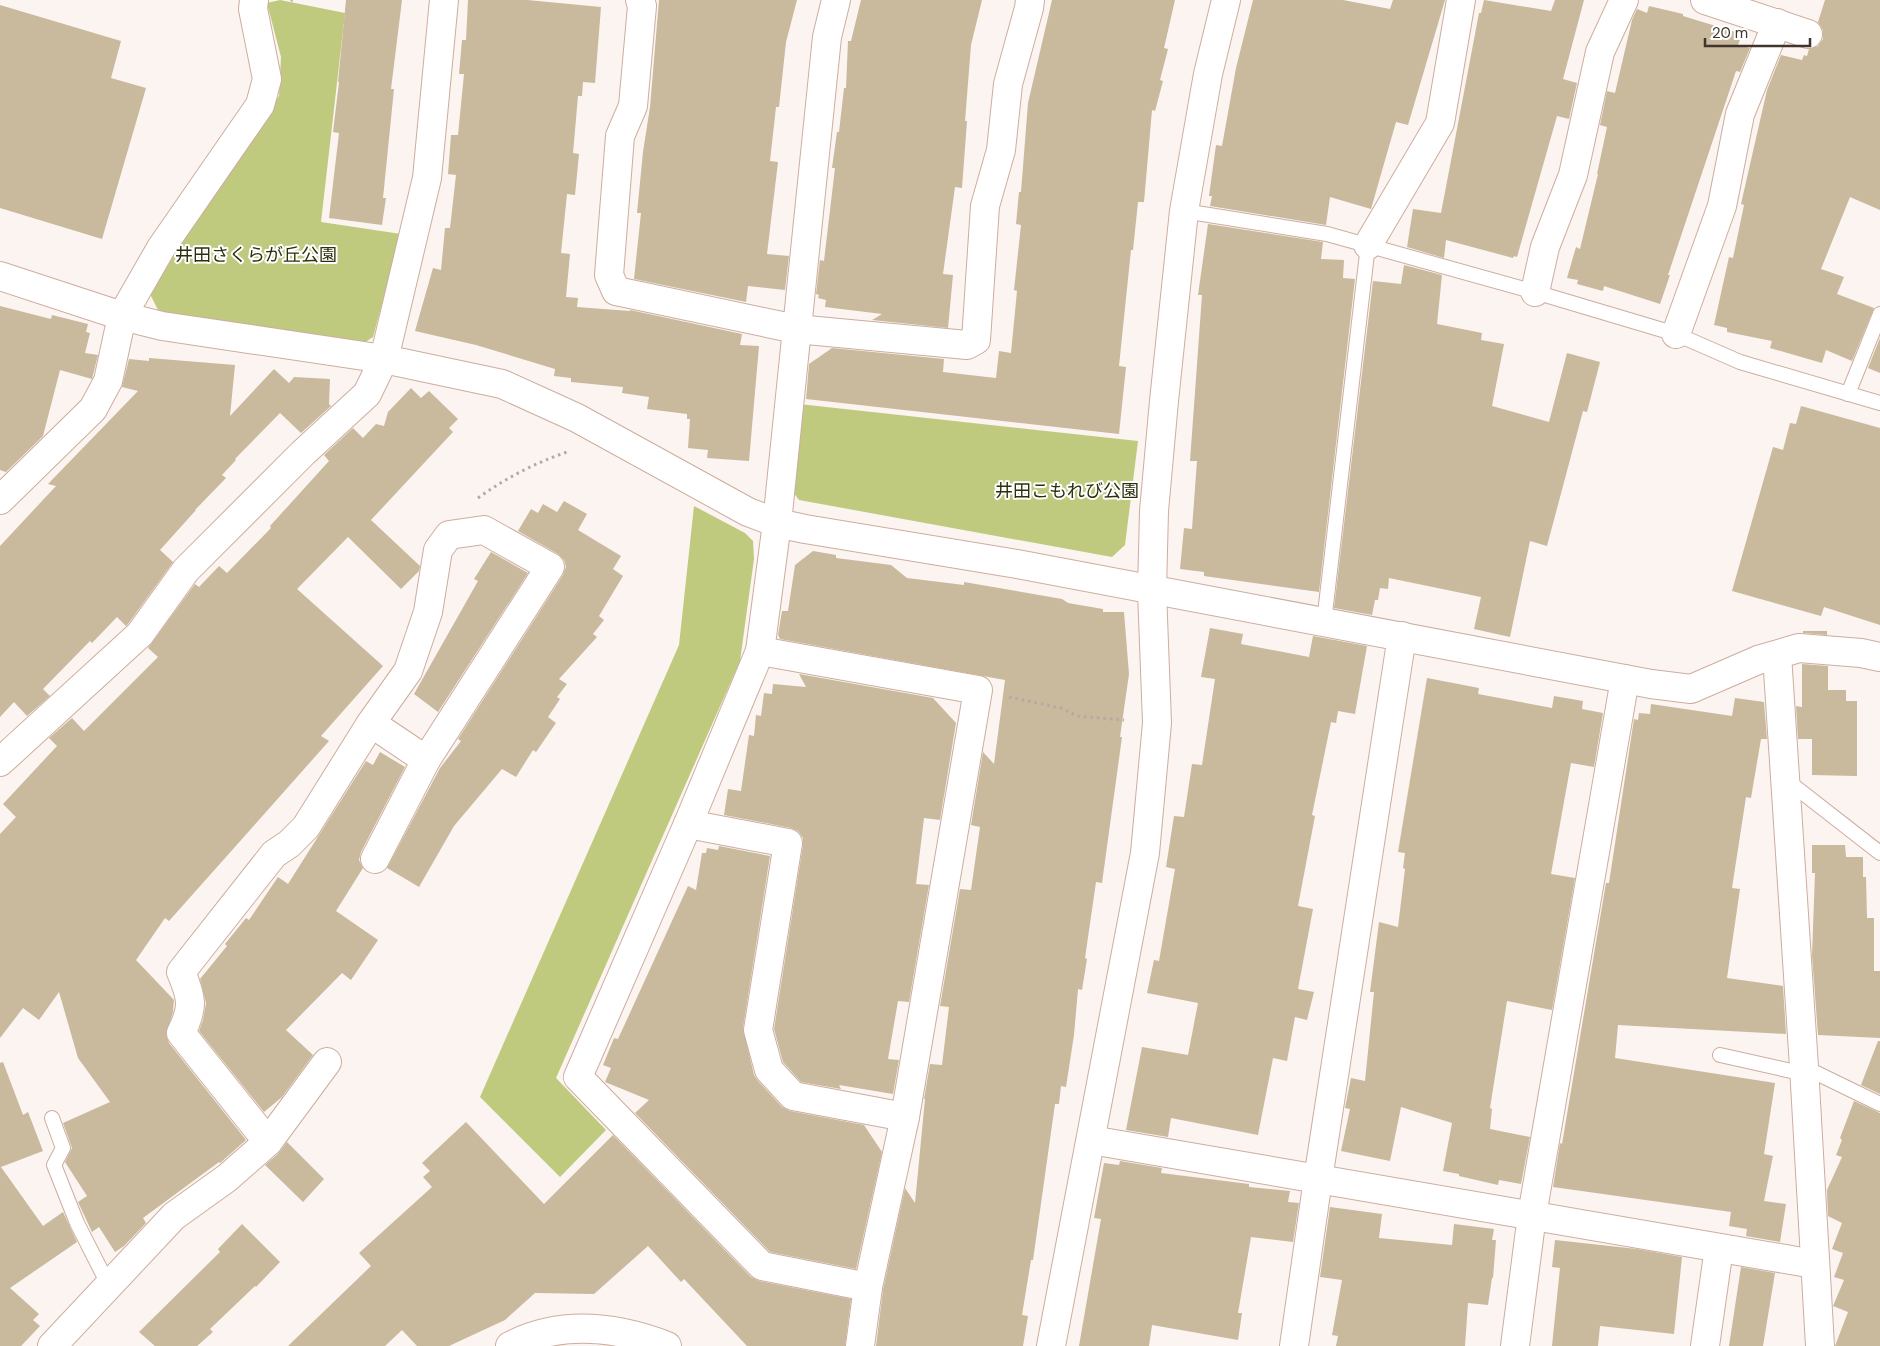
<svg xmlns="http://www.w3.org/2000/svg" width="1880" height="1346" font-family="'DM Sans','Noto Sans JP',sans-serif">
<rect width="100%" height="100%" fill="#fbf4f1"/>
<g fill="#bfca7f">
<path d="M280,0l65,13 -24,209 80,12 -28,103 -15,10 -199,-35 -11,-22 20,-37 111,-157 2,-39 -14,-54z"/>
<path d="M799,404l339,37 -13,104 -13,12 -313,-57 -9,-12z"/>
<path d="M694,506l51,27 8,8 1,18 -14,102 -184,417 50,52 -46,47 -80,-80 199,-452z"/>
</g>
<g fill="#c9b99d">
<path d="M346,0h56l-11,89h3l-11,109h3l-4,27 -53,-7 10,-85 -6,-1 6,-50h-1z"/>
<path d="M468,0h59l74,7 -6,76 -12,-1 -1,14h-4l-5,57 6,1 -4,41 -8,-1 -6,59 9,1 -4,43 12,1 -1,9 53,4v-1l112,24 -2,11 19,1 -10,115 -42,-3 1,-8 -20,-2 2,-29h-3v-5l-40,-5 2,-12 -27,-4 1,-6 -52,-5v-4l-17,-2 1,-7 -79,-24 -61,-14 18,-63 8,2 4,-42h5l6,-53 -8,-1 3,-39h7l6,-61h-5l3,-34h4z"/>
<path d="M659,0h138l-11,42 -7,65h-3l-6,54 8,1 -11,92 22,2 -4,34 -37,-4 -2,16 -112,-23 7,-66h-4l6,-61 7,-45z"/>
<path d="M861,0h121l-11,45 -6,76h2l-5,67 -7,-1 -12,87 10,1 -5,53 -76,-8 10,-6 -57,-7 1,-7 -8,-2 1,-3 -3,-1 4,-34 4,1 11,-93h-3l5,-36h2l5,-44h2l2,-47h3z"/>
<path d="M1052,0h123l-11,48 4,1 -8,31 3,1 -8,30 -3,-1 -8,92h-6l-5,48h-2l-12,116 7,1 -7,67 -313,-35 3,-35 23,-16 112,11 -1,13 53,6 3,-27 12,2 6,-62 -3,-1 7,-65 -5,-1 3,-32h2l7,-89z"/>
<path d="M1253,0h90l47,9 3,-9h52l-37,125 -12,-3 -25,87 -41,-12 -4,28 -116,-19 2,-10h-3l7,-51 6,1 14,-78z"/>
<path d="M1484,0l67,11 4,-11h29l-21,79 14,4 -8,36 -12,-3 -40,141 -3,-1 -1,2 -67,-18 -2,18 -37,-11 6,-38 28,4 38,-200h2z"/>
<path d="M1825,0h55v210l-30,-13 -29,72 23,8 -7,17 37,14 -22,53 -26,-11 -4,13 -52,-15 2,-7 -45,-9v-4l-13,-3 15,-68 4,1 11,-53 -3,-1 26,-114 14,-35 21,5 2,-5 3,1 2,-7 9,-3 5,-7v-9l-5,-8z"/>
<path d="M0,5l121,36 -10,37 35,10 -44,151 -102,-31z"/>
<path d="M1649,6l34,8v2l59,18 -4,11 12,3 -10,24 -4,-1 -68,204h2l-10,29 -56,-18 -1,5 -26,-7 1,-4 -11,-2 9,-31 4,2 18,-75h-1l10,-47 -7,-2 7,-34 8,2 17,-73 5,-11 10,4z"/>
<path d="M1208,224l115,18 -2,17 23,1 -1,18 12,1 -36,313 -115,-16v-4l-24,-3 4,-41 8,1 5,-68h-7l12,-166h-4z"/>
<path d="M1404,265l38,10 -5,49 45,9 -1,7 23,4 -12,62 57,16 18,-69 33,9 -13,50 -4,-1 -36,135 -17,-5 -20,96 -36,-8 7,-32 -92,-19 -1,11 -8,-1 -2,12h-3l-3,15 -38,-7 39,-327 28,3z"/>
<path d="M0,306l51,13 1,-4 36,9 -2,8 4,1 -5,20 13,2 -6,24 -32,-9 -17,66 -37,36 -6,-2z"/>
<path d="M1880,338v35l-12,-5z"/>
<path d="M149,358l86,7 -5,51 44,-47 15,14 5,-6 36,2 -1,25 2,2 -30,27 -21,-20 -45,46 1,1 -14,15 4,3 -31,32h1l-36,40 13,12 -45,62 -2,2 -9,-9 -25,26 -2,-2 -47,48 7,7 -23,20 -13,-14 -14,15v-171l56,-60 -8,-2 90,-93 -16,-4 7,-28 20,2z"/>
<path d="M411,388l10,10 8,-7 29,28 -9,9 4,4 -82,88 49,46 -1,5 -18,18 -53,-52 -51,52 86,77 -62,70 8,5 -160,180 -4,-3 -29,42 38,40 -1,12 -7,22 3,9 77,97 -26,23 -1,-1 -76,56 3,5 -22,23 -9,6 -16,-25 -7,5 -14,-30 9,-6 -22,-34 7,-14 -9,-25 47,-21 -32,-44 -19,-66 -20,28 -16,-12 -23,30v-204l16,-17 -13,-13 54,-58 -8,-8 23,-20 12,13 74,-74 -10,-9 47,-64 4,3 20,-21 8,7 44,-45 -1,-2 59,-65 -5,-6 29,-27 10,10 13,-14 8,2 4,-14z"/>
<path d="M1801,406l79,22v197l-56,-18 -3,9 -89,-25 41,-144 10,3 7,-27 6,1z"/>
<path d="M564,501l23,13 -9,16 43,26 -8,13 10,7 -24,40 5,4 -11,14 4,3 -38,42 8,5 -10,13 3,2 -12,18 8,6 -20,29 -3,-2 -17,27 -14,-8 -48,57 -35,61 -32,-19 53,-100 21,-27 -3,-2 105,-164 3,-8 -2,-7 -6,-6 -40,-23 13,-22 7,4 5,-9 14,8z"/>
<path d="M813,551l23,4v3l55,7 16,13 57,7v-3l98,17 6,4 35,6v3h21l5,62 -9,63h2l-20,146 -6,-1 -11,76 2,1 -5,31 -4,-1 -4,46 -8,52 -5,-1 -2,18h-4l-22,156h-2l-9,55 6,1 -5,30h-147l7,-56 22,-102 10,15 10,-104h-1l6,-35 12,1 7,-58 -9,-1 20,-117 11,1 9,-63 -9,-2 12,-73 11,12 11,-84 -225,-41 -2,-4 4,-24h6l7,-46z"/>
<path d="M491,552l37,21 -90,139 -24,-18 64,-113 -4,-2z"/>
<path d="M1210,628l33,6 -2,10 68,13 4,-21 54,10 -12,68 -17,-3 -2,12 -5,-1 -19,93 3,1 -17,90 15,3 -15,80 16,3 -7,28 -12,-3 -8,44 -14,-3 -15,77 -87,-17 -3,19 -42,-7 16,-83 46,8 10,-52 -51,-10 7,-33 5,1 16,-92 -9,-2 8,-51 10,1 8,-53 10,1 13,-86 -14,-2z"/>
<path d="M1803,631h24v4l-24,-2z"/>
<path d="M1802,664l26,2v24h18v11h11v75l-45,-1v-36h-14l-2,-33 6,1z"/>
<path d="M799,674l134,24 23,25 -16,97 -16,-2 -8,66 13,1 -20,117 -11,-1 -10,58 11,1 -6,34 -54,-9 2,4 -40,-7 -18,-20 -9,-33 29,-184v-7l-5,-7 -7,-3 -67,-13 4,-26 13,2 8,-56 5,1 2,-21 5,1 3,-23 8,1 1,-10 33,3z"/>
<path d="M1427,678l52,10 -1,6 74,14 2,-12 29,5 -1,8 21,4 -9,54 -23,-4 -20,111 24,4 -23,132 -45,-9 -17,107 2,1 -2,20 40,8 -9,47 -22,-4 -1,5 -39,-9v-2l-16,-3 9,-48 -51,-16 -11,54 -49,-10 9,-42 -5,-1 6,-30 14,3 9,-89h-4l9,-70 19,5 7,-58 -2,-1 2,-15 -7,-1z"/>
<path d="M1735,698l29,4 3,37h-6l-10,59 -5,-1 -14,91 8,1 -13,89 56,8 3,48 -168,-9 -3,33 160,25 -11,71 9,2 -9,45 22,3 -6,38 -34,-6 1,-7 -18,-3 2,-14 -178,-25 7,-44 2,1 44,-261h3l25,-164 4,1 1,-7 11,1 1,-10 81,12z"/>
<path d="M380,752l25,15 -44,85 -2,8 4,8 -27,43 42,29 -27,40 -9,-7 -56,57 27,25 -31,42 -18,15 -65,-81 4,-11 3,-17 -6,-24 27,-33 -2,-2 21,-26 3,2 29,-43 10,7 78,-123 7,4z"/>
<path d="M1812,845h33l1,12h17v20h3l1,41h7v53h6v67l-62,-3 -6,-80 3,-82h-3z"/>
<path d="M719,846l51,10 -27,172 11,47 4,6 24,26 8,4 74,14 18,27 -26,117 -86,-17 -135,-139 14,-13 -44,-18 6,-14 -8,-3 11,-27 4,1 70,-153 8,4 6,-37h4l1,-5 11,2z"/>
<path d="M1878,1041h2v53l-19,-9z"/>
<path d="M3,1062l20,53 5,-3 15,39 -42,16 42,59 20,-14 14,30 -67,46 29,26 -6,6 7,6 -19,20h-21v-283z"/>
<path d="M1854,1101l26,12v233h-45l13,-34 -15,-6 11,-26 -10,-3 9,-24 -11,-4 10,-26 -14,-7 -1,-26 15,-33 -6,-2 6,-15 -2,-2z"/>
<path d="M466,1122l78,82 69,-69 138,142 8,4 92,18 -6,47h-98l-63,-67 -3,3 -33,-36 -54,48 -59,-1 -30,27 -56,26h-32l-15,-16 -17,16h-97l83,-80 -12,-13 73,-66 -9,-10 7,-6 -8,-8z"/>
<path d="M287,1142l37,37 -21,23 -38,-37 13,-11z"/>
<path d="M1120,1161l42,7 -1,5 88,11v3l41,4 -2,11 11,1 -6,39 -42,-5 -13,76h4l-4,27 -86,-15 -3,21h-70l22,-127 -7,-1 10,-55 15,2z"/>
<path d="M1330,1207l52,7 -3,24 73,7 2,-21 40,5 -2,11h4l-3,38h-1l-4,27 -20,-2 -3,43h-129l2,-10 -6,-1 10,-55 -22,-3z"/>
<path d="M242,1224l38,38 -24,25 -1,-1 -45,43 3,3 -16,14h-42l-16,-14 81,-80 -2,-3z"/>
<path d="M1555,1240l82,9 45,8 -8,77 -74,-8 -2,20h-46l8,-78 -8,-1z"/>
<path d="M1741,1267l34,6 -12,73h-34z"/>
</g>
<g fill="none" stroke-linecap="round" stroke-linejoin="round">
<g stroke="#cdad9e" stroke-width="16">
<g id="service">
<path d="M1184,211l143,23 208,58 141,42 64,28 140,41"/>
<path d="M1848,394l32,-80"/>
<path d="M1324,622l44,-377"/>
<path d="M1785,779l95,74"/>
<path d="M1720,1055l85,19"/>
<path d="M1804,1067l76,37"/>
<path d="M52,1118l11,30 -9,17 23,58 32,63"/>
</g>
</g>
<g stroke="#cdad9e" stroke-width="30">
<g id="minor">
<path d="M640,0l2,6 -9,100 -13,30 -11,139 7,16 180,38 171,16 9,-5 9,-134 16,-56 7,-66 21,-76 1,-8"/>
<path d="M836,0l-9,37 -50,486 -17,128 -72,173 -110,253 184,189 106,21"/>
<path d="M1705,0l103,34"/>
<path d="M1368,245l72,-122 21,-123"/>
<path d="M0,276l122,40 40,10 222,33 118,25 75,34 171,94 29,11 28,6 212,35 634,120 40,5 67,-29 41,-12 62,5 19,4"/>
<path d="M1535,292l10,-45 28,-72 27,-123 24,-52"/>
<path d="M1676,334l46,-128 18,-92 37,-91"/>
<path d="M0,500l93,-91 15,-28 14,-65 39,-68 99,-143 7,-26 -14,-70 1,-9"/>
<path d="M760,651l218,39 -73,427 -37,170 -8,59"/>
<path d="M1777,655l27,412 16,279"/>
<path d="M0,762l140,-128 46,-64 117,-117 64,-59 17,-35 43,-181 17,-178"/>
<path d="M688,824l100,19 -30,187 11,40 24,26 112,21"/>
<path d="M375,859l51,-99"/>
<path d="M1091,1140l723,124"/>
<path d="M268,1142l-87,-109c13,-26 11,-35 0,-61l93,-118 15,-10 17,-17 65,-104 37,-52 20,-59 10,-62 11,-15 35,-5 66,37 -124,193 -55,-37"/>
<path d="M52,1346l122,-130 53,-38 41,-36 59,-80"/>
<path d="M510,1346c50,-26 105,-20 157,0"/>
<path d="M1051,1346l94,-493 12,-130 -5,-132 2,-80 10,-110 20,-190 24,-137 18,-74"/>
<path d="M1294,1346l24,-167 84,-543"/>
<path d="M1515,1346l17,-131 93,-536"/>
<path d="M1705,1346l14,-98"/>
</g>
</g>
<g stroke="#b3aaa5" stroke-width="3" stroke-dasharray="2.5 4" stroke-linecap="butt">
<path d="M291,1l1,-1"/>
<path d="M478,498c29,-21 59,-36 92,-47"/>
<path d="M1009,697l52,11 16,8 47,4"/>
</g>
<use href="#service" stroke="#fff" stroke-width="14"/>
<use href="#minor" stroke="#fff" stroke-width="28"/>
</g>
<g text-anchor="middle" stroke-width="4" stroke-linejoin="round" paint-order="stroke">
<g font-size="18" fill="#2c300c" stroke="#fff">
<text x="256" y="261">井田さくらが丘公園</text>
<text x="1067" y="497">井田こもれび公園</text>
</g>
</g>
<path d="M1705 38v8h105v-8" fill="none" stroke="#40342d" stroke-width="2.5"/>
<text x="1712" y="38" font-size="15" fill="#40342d" stroke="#ffffff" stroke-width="4" paint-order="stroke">20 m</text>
</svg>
